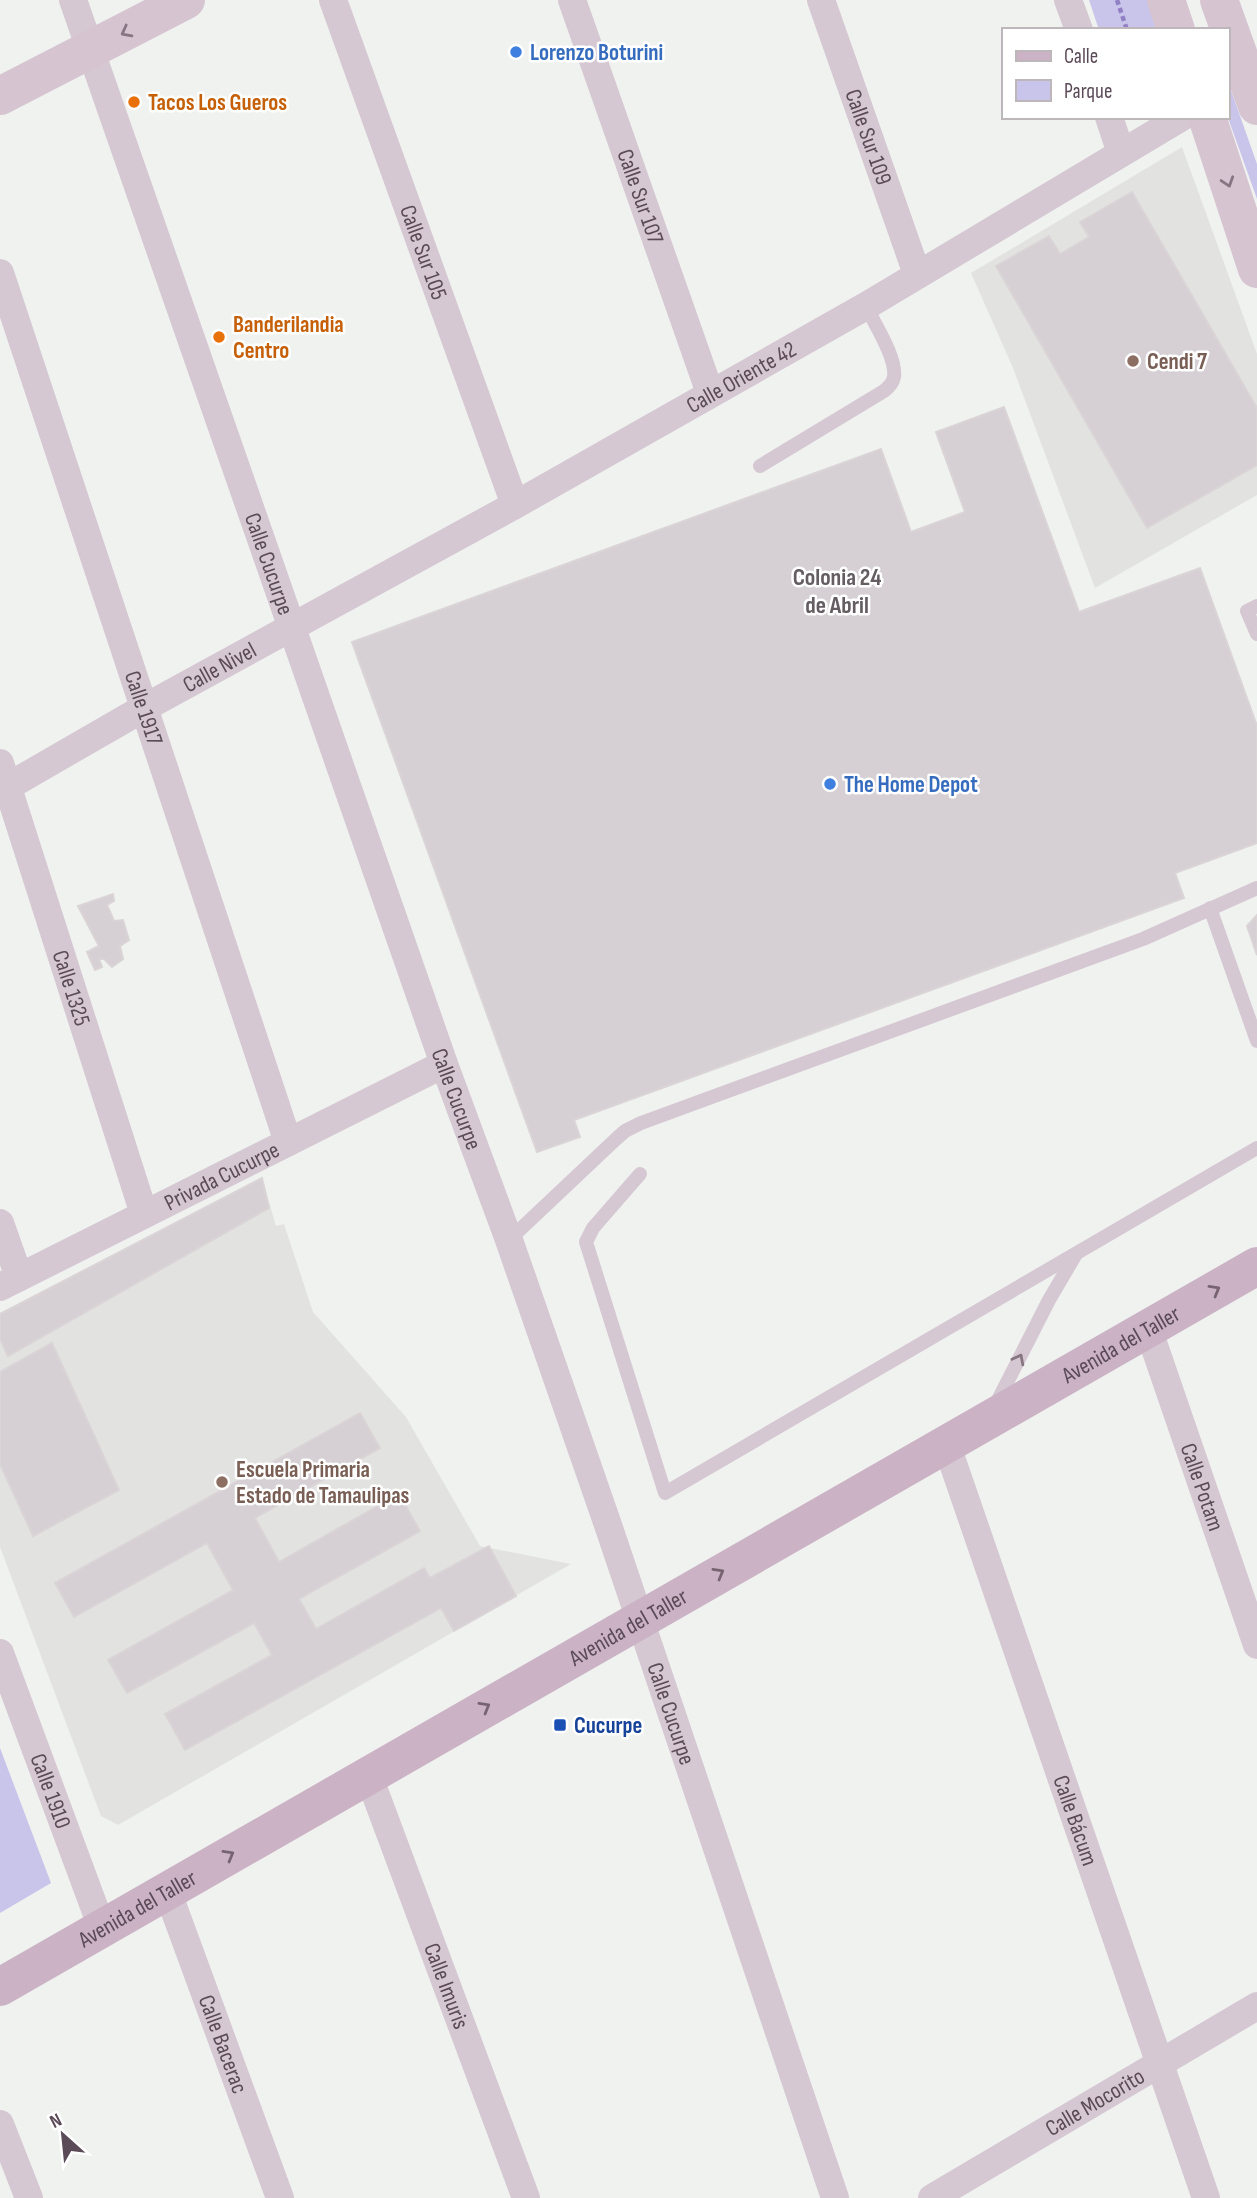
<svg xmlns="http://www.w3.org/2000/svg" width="1257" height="2198" font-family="'Sofia Sans Condensed',sans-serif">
<rect width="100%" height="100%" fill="#f0f2f0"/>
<g fill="#e2e3e1">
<path d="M1182,147l75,207v141l-162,93 -82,-220 -42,-95z"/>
<path d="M262,1178l14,48 8,-2 29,88 93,105 74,129 91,18 -453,261 -17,-9 -101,-269v-233z"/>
</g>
<g fill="#c9c4ea">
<path d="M1089,0h60l10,30h-60z"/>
<path d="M1227,79l30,85v35l-30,-84z"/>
<path d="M0,1748l51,135 -51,30z"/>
</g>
<g fill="#d6d0d4" stroke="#dad4d7" stroke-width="2">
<path d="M1132,192l125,216v57l-110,63 -151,-262 53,-30 11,18 29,-17 -9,-15z"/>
<path d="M1004,407l75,205 121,-44 57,158v117l-82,30 9,25 -610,222 6,17 -43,15 -185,-510 529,-193 30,83 54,-20 -29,-80z"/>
<path d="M113,894l1,7 -7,4 7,16 9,-1 6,20 -9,6 3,13 -11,8 -8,-8h-5l3,8 -7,3 -8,-18 12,-6 -21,-40z"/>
<path d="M1257,915v40l-10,-29z"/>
<path d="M262,1178l7,30 -261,148 -8,-17v-25z"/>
<path d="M52,1343l67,147 -86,46 -33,-72v-92z"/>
<path d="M360,1413l20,35 -125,70 24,44 120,-68 21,37 -121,68 17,30 108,-61 6,10 59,-32 27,50 -62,35 -13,-23 -256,142 -20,-36 107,-59 -18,-32 -127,70 -19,-33 125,-70 -26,-47 -133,74 -19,-34z"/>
</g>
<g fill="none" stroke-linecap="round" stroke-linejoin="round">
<path stroke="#9180c4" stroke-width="4.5" stroke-dasharray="5 3.5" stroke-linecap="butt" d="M1117,0l10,30"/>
<g stroke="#d5c8d2" stroke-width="14">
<path d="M760,466l124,-75c5,-4 9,-8 10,-14 3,-19 -20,-54 -28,-71"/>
<path d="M1257,606l-10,5 10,23"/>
<path d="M1210,908l47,133"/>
<path d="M640,1174l-47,54 -7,14 79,251 592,-345"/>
<path d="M509,1240l107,-101 9,-8 16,-8 502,-184 114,-51"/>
<path d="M995,1406l54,-106 27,-46"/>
</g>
<g stroke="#d5c8d2" stroke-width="28">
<path id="s1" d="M73,0l371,1064 65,176 99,285 227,673"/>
<path id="s2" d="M333,0l182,505"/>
<path id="s3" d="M572,0l138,393"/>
<path id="s4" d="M821,0l96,274"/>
<path d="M1068,0l11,30"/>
<path d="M1109,117l12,36"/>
<path id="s5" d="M0,273l288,869"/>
<path id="s6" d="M0,763l144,451"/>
<path id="s7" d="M0,791l144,-83 371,-203 351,-199 316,-189"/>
<path d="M0,1223l19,54"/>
<path id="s8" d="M0,1287l444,-223"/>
<path id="s9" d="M1148,1328l109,317"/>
<path id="s10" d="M946,1443l260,755"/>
<path id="s11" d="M0,1653l102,275"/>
<path id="s12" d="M368,1774l158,424"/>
<path id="s13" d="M167,1890l113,308"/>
<path d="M0,2124l29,74"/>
<path id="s14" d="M932,2198l325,-192"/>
</g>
<g stroke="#d6c5d1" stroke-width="38">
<path d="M1166,0l10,30"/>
<path d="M1219,0l38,106"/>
<path d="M0,96l186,-96"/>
<path d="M1207,117l50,152"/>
</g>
<path stroke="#cbb3c5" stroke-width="38" id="s15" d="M0,1987l1257,-721"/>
</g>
<defs><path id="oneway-chevron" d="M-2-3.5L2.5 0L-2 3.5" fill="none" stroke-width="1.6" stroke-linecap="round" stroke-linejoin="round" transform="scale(1.75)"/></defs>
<g stroke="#867582">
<use href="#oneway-chevron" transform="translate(126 32) rotate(152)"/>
<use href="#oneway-chevron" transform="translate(1228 182) rotate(72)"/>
</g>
<g stroke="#776472">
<use href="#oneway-chevron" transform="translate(1215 1290) rotate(-30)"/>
<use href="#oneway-chevron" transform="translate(719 1573) rotate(-30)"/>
<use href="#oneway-chevron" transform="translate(485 1707) rotate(-30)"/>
<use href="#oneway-chevron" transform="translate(229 1855) rotate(-30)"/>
</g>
<use stroke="#867682" href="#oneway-chevron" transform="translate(1019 1359) rotate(-63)"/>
<g fill="#3f7fe0" stroke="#fff" stroke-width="2.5">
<circle cx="516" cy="52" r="7"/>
<circle cx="830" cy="784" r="7"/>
</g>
<g fill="#e8710a" stroke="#fff" stroke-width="2.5">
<circle cx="134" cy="102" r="7"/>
<circle cx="219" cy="337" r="7"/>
</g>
<g fill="#8d6e63" stroke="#fff" stroke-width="2.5">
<circle cx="1133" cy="361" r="7"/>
<circle cx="222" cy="1482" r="7"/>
</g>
<rect fill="#1a4fb4" stroke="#fff" stroke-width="2.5" x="553" y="1718" width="14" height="14" rx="3.5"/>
<g text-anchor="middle" stroke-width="5" stroke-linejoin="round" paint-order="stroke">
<g font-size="23" font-weight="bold" fill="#366cbe" stroke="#fff" text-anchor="start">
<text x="530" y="60">Lorenzo Boturini</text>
<text x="844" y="792">The Home Depot</text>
</g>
<g font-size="23" font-weight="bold" fill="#c56008" stroke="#fff" text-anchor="start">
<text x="148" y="110">Tacos Los Gueros</text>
<text x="233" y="332">Banderilandia<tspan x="233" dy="26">Centro</tspan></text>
</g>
<g font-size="23" fill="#5b4a57" stroke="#fff">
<text dy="8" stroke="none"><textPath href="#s4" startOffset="145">Calle Sur 109</textPath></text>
<text dy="8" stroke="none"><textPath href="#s3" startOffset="208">Calle Sur 107</textPath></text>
<text dy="8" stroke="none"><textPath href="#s2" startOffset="268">Calle Sur 105</textPath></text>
<text dy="8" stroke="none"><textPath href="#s7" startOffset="849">Calle Oriente 42</textPath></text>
<text dy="8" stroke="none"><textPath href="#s1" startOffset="597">Calle Cucurpe</textPath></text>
<text dy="8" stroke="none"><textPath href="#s7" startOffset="252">Calle Nivel</textPath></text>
<text dy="8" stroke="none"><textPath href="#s5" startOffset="458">Calle 1917</textPath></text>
<text dy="8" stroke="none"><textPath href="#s6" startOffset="236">Calle 1325</textPath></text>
<text dy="8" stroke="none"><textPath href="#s1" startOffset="1164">Calle Cucurpe</textPath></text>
<text dy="8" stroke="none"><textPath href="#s8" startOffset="248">Privada Cucurpe</textPath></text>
<text dy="8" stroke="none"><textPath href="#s15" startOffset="1292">Avenida del Taller</textPath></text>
<text dy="8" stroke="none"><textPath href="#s9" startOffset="168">Calle Potam</textPath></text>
<text dy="8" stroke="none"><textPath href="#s15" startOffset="724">Avenida del Taller</textPath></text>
<text dy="8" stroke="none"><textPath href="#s1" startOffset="1815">Calle Cucurpe</textPath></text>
<text dy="8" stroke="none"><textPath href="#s11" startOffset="147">Calle 1910</textPath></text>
<text dy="8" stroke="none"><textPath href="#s10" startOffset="399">Calle Bácum</textPath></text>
<text dy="8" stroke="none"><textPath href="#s15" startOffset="158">Avenida del Taller</textPath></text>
<text dy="8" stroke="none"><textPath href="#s12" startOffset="226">Calle Imuris</textPath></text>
<text dy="8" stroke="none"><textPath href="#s13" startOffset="164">Calle Bacerac</textPath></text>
<text dy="8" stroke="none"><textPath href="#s14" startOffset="189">Calle Mocorito</textPath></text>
</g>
<g font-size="23" font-weight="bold" fill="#785e54" stroke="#fff" text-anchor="start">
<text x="1147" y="369">Cendi 7</text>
<text x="236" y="1477">Escuela Primaria<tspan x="236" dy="26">Estado de Tamaulipas</tspan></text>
</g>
<g font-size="23" font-weight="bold" fill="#164399" stroke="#fff" text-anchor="start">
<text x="574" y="1733">Cucurpe</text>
</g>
<g font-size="24" font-weight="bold" fill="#645d62" stroke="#fff">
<text x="837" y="585">Colonia 24<tspan x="837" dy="28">de Abril</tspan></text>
</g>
</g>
<rect x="1002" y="28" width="228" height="91" fill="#ffffff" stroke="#bdb7bc" stroke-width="2"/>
<rect x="1016" y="51" width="35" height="10" fill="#cbb3c5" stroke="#bdb7bc" stroke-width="2"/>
<text x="1064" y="63" font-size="21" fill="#5b4a57">Calle</text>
<rect x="1016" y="80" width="35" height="21" fill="#c9c4ea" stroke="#bdb7bc" stroke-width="2"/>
<text x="1064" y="98" font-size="21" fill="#5b4a57">Parque</text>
<g transform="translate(63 2135) rotate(333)" stroke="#ffffff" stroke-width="5" paint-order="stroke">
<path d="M0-5L12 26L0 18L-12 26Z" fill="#5b4a57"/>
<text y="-10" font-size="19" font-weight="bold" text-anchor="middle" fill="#5b4a57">N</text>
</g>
</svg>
